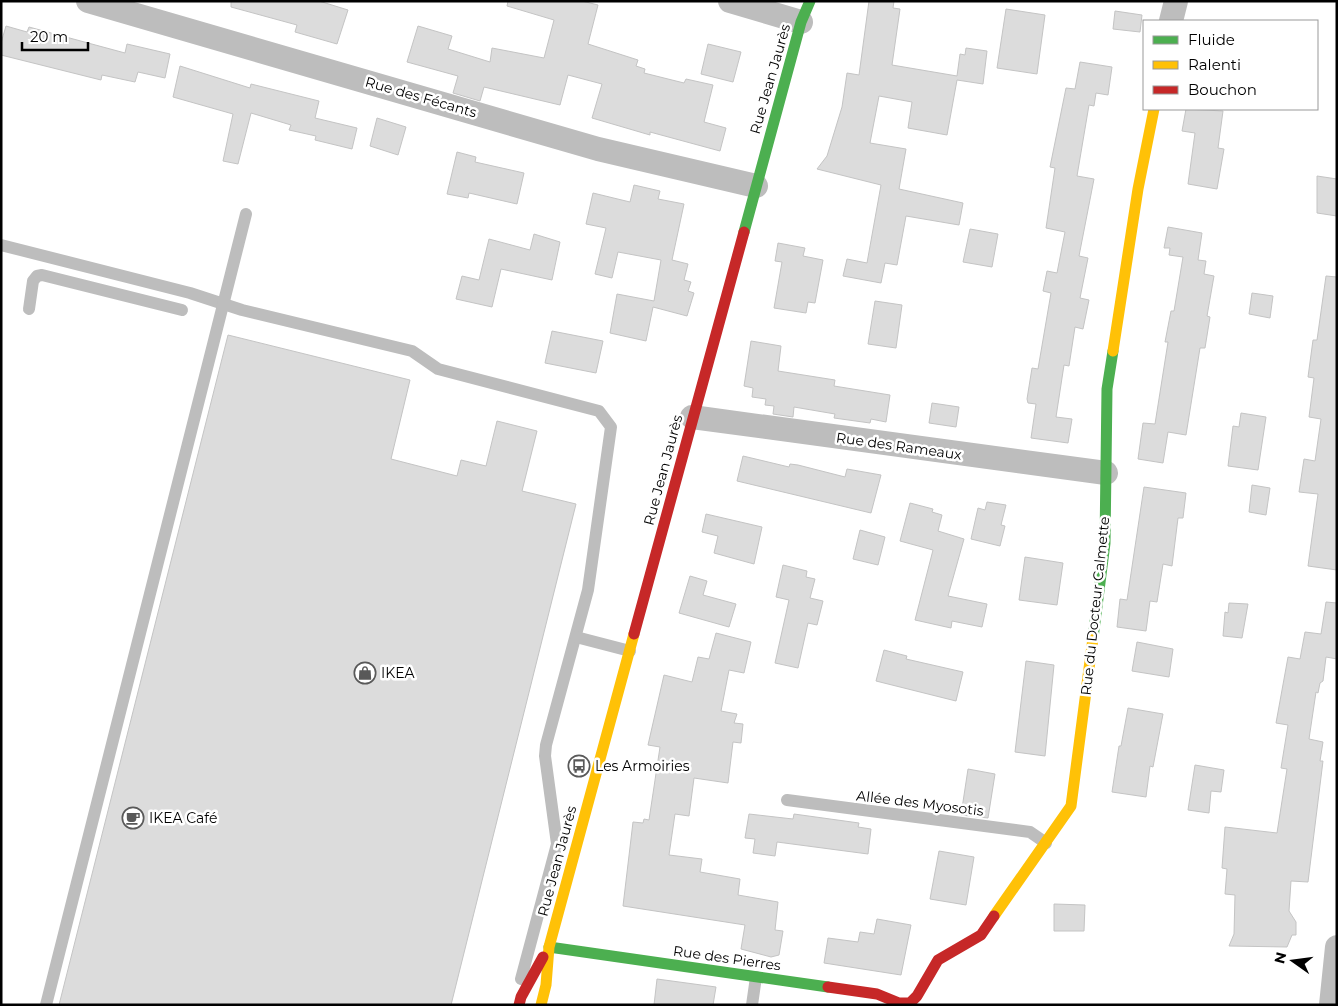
<svg xmlns="http://www.w3.org/2000/svg" width="1338" height="1006" font-family="Montserrat,sans-serif">
<rect width="100%" height="100%" fill="#fff"/>
<g fill="#dcdcdc" stroke="#c4c4c4">
<path d="M231,1h88l29,9 -11,34 -42,-12 2,-7 -66,-18z"/>
<path d="M508,1h74l16,4 -10,39 50,16 -2,6 9,3 -1,4 40,10 2,-4 27,6 -9,37 22,6 -6,23 -70,-19v3l-58,-17 10,-34 -34,-9 -8,30 -76,-18 -4,14 -27,-8 5,-17 -51,-14 11,-36 34,10 -4,13 42,13 2,-14 52,10 10,-38 -47,-14z"/>
<path d="M869,1h25l-1,7 7,1 -8,56 65,11 3,-22 5,1 1,-7 21,3 -4,33 -26,-4 -10,55 -39,-7 4,-26 -33,-6 -9,47 36,6 -7,40 64,14 -4,22 -53,-9 -9,49 -12,-2 -4,20 -38,-7 4,-17 20,4 14,-78 -64,-16 10,-13 15,-49 5,-34 12,2z"/>
<path d="M1006,9l39,6 -8,59 -40,-6z"/>
<path d="M1115,11l27,4 -2,17 -27,-3z"/>
<path d="M6,26l21,6 2,-5 96,26 2,-9 43,10 -5,24 -27,-6 -3,10 -33,-7 -1,5 -100,-25v-12z"/>
<path d="M708,44l33,8 -8,30 -32,-8z"/>
<path d="M1080,62l32,5 -4,28 -12,-2 -2,13 -5,-1 -12,71 17,3 -15,77 9,2 -8,40 9,2 -6,29 -8,-2 -6,39 -5,-1 -8,52 16,2 -4,24 -37,-5 5,-34 -8,-1 -1,-4 5,-31 6,1 13,-76 -8,-2 4,-20 10,2 8,-41 -19,-4 9,-60 -5,-1 16,-79 9,1z"/>
<path d="M180,66l70,22 1,-4 68,17 -4,17 42,10 -5,21 -37,-9 1,-4 -27,-6 2,-5 -40,-12 -13,51 -15,-3 10,-47 -60,-17z"/>
<path d="M1186,109l37,2 -5,37 6,1 -7,40 -29,-5 7,-51 -13,-2z"/>
<path d="M377,118l29,9 -8,28 -28,-9z"/>
<path d="M457,152l19,5 -1,5 49,11 -7,31 -48,-11 -1,5 -21,-4z"/>
<path d="M1317,176l20,3v37l-20,-3z"/>
<path d="M634,185l26,6 -2,8 26,5 -12,56 16,4 -4,16 7,2 -3,9 6,2 -7,23 -34,-9 -7,34 -36,-8 7,-39 37,7 7,-41 -43,-8 -6,26 -17,-4 11,-46 -20,-4 7,-31 37,9z"/>
<path d="M1168,227l34,6 -4,27 8,1 -2,13 10,2 -7,40 3,1 -5,31h-5l-14,87 -18,-3 -5,31 -25,-4 5,-36 12,1 13,-82h-3l6,-31h3l9,-54 -14,-2 1,-7h-6z"/>
<path d="M970,229l28,5 -6,33 -29,-5z"/>
<path d="M534,234l26,8 -8,38 -51,-11 -9,38 -36,-8 6,-23 17,4 10,-41 41,11z"/>
<path d="M778,243l27,5 -2,8 20,4 -8,43 -7,-1 -2,11 -32,-5 8,-46 -7,-1z"/>
<path d="M1326,276l11,1v293l-29,-4 10,-72 -19,-2 5,-33 11,2 6,-42 -12,-2 5,-39 -6,-1 5,-37h4z"/>
<path d="M1252,293l21,3 -3,22 -21,-4z"/>
<path d="M875,301l27,4 -6,43 -28,-4z"/>
<path d="M552,331l51,10 -7,32 -51,-10z"/>
<path d="M228,335l182,45 -19,79 66,17 4,-16 25,6 11,-45 40,10 -15,60 54,13 -125,501h-392z"/>
<path d="M751,341l30,5 -3,25 57,9 -1,6 56,9 -4,27 -15,-3 -1,4 -36,-5 1,-4 -41,-7 -1,10 -20,-3 1,-8 -9,-1 1,-6 -14,-2 1,-9 -9,-2z"/>
<path d="M932,403l27,4 -3,20 -27,-4z"/>
<path d="M1241,413l25,4 -8,53 -30,-4 5,-40 6,1z"/>
<path d="M743,456l46,11 1,-3 8,1 47,12 2,-8 34,6 -10,38 -134,-32z"/>
<path d="M1252,485l18,3 -4,27 -17,-3z"/>
<path d="M1144,487l42,6 -3,25h-5l-6,48 -9,-2 -6,38 -7,-1 -4,30 -29,-4 3,-28 7,1z"/>
<path d="M987,502l19,3 -5,20 4,1 -5,20 -29,-7 7,-31 7,2z"/>
<path d="M910,503l23,6 -1,3 10,3 -4,16 26,8 -16,57 39,8 -5,23 -30,-6 -1,7 -36,-8 18,-70 -33,-9z"/>
<path d="M706,514l56,13 -8,37 -40,-11 4,-17 -16,-4z"/>
<path d="M860,530l25,7 -7,28 -25,-6z"/>
<path d="M1025,557l38,6 -6,42 -38,-5z"/>
<path d="M783,565l24,6 -1,6 9,2 -5,19 13,3 -6,24 -9,-2 -10,45 -23,-5 14,-63 -13,-3z"/>
<path d="M690,576l17,5 -4,14 33,9 -7,23 -50,-14z"/>
<path d="M1326,602l11,1v56l-11,-2 -3,24 -3,2 -2,10 -2,-1 -7,47 14,3 -3,19h3l-15,121 -17,-1 -2,30 7,11v13h-4l-5,12 -58,-1 5,-12 1,-39 -10,-1 2,-25 -5,-1 3,-41 52,6 10,-64 -6,-1 7,-43 -12,-2 12,-66 12,2 5,-27 16,2z"/>
<path d="M1229,603l19,1 -6,34 -19,-2 2,-24 3,1z"/>
<path d="M716,633l35,9 -7,31 -15,-3 -8,41 16,3 -3,9 9,1 -2,19 -8,-1 -5,41 -34,-5 -5,38 -14,-2 -6,41 33,4 -2,13 40,7 -2,16 40,7 -3,28 8,1 -4,24 -8,2 -30,-8 4,-24 -122,-19 10,-84 10,1 1,-4 5,1 11,-73 -12,-2 16,-70 28,7 6,-25 11,2z"/>
<path d="M1137,642l36,7 -4,28 -37,-6z"/>
<path d="M884,650l23,6 -1,3 57,13 -7,29 -80,-20z"/>
<path d="M1026,661l28,4 -9,91 -30,-4z"/>
<path d="M1128,708l35,6 -10,53 -3,-1 -4,31 -34,-5 7,-46h2z"/>
<path d="M1195,765l29,5 -3,22 -10,-1 -2,22 -21,-3z"/>
<path d="M968,769l27,5 -7,44 -27,-3z"/>
<path d="M749,814l44,5 1,-5 65,9 -1,4 13,2 -3,25 -91,-12 -2,14 -22,-3 2,-14 -10,-1z"/>
<path d="M939,851l35,6 -8,48 -36,-6z"/>
<path d="M1054,904l31,1 -1,26h-30z"/>
<path d="M877,919l34,6 -10,50 -77,-12 4,-25 30,4 2,-10 14,2z"/>
<path d="M657,979l59,8 -3,18h-59z"/>
</g>
<g fill="none" stroke-linecap="round" stroke-linejoin="round">
<g stroke="#bdbdbd" stroke-width="12">
<path d="M1,245l189,48 52,17 170,41 26,18 161,42 12,16 -23,163 -42,155 -1,11 12,88 -36,135"/>
<path d="M29,309l4,-28 4,-5 5,-1 140,35"/>
<path d="M576,637l54,14"/>
<path d="M787,800l243,32 16,11"/>
<path d="M46,1005l200,-791"/>
<path d="M752,1005l4,-28"/>
</g>
<g stroke="#bdbdbd" stroke-width="24">
<path d="M88,1l510,148 158,37"/>
<path d="M730,1l71,21"/>
<path d="M1171,21l5,-20"/>
<path d="M692,417l414,56"/>
<path d="M1331,1005l6,-58"/>
</g>
<g stroke="#4caf50" stroke-width="11">
<path d="M744,232l57,-210 9,-21"/>
<path d="M1093,638l12,-95 2,-154 6,-38"/>
<path d="M549,947l279,40"/>
</g>
<g stroke="#ffc107" stroke-width="11">
<path d="M1113,351l25,-162 16,-80"/>
<path d="M994,916l77,-110 22,-168"/>
<path d="M541,1005l5,-20 3,-38 85,-313"/>
</g>
<g stroke="#c62828" stroke-width="11">
<path d="M634,634l110,-402"/>
<path d="M828,987l49,7 22,9h11l7,-7 21,-36 43,-25 13,-19"/>
<path d="M519,1005l2,-8 22,-40"/>
</g>
</g>
<defs>
<g id="shop-ring" transform="scale(1.125)"><circle r="9.5" fill="#fff" stroke="#595959" stroke-width="1.5"/><path d="M-5-2.5h2.3a2.7 3.5 0 0 1 5.4 0H5L5.5 6h-11ZM-1.5-2.5h3a1.5 2.3 0 0 0-3 0Z" fill="#595959"/></g>
<g id="bus-ring" transform="scale(1.125)"><circle r="9.5" fill="#fff" stroke="#595959" stroke-width="1.5"/><path d="M-5-6H5V4H4V6H2V4H-2V6H-4V4H-5ZM-3.5-4V0h7V-4ZM-3.5 1.2v1.5H-2V1.2ZM2 1.2v1.5H3.5V1.2Z" fill="#595959"/></g>
<g id="cafe-ring" transform="scale(1.125)"><circle r="9.5" fill="#fff" stroke="#595959" stroke-width="1.5"/><path d="M-5.5-4.5H6V0H3Q3 3.5 0 3.5H-2.5Q-5.5 3.5-5.5 0ZM3-3.2v2h1.7v-2ZM-6 4.5H4V6H-6Z" fill="#595959"/></g>
</defs>
<g fill-rule="evenodd">
<use href="#shop-ring" x="365" y="673"/>
<use href="#bus-ring" x="579" y="766"/>
<use href="#cafe-ring" x="133" y="818"/>
</g>
<g text-anchor="middle" stroke-width="5" stroke-linejoin="round" paint-order="stroke">
<g font-size="14" fill="#000" stroke="#fff">
<text transform="translate(770 79) rotate(-74)" y="5">Rue Jean Jaurès</text>
<text transform="translate(421 97) rotate(16)" y="5">Rue des Fécants</text>
<text transform="translate(899 446) rotate(8)" y="5">Rue des Rameaux</text>
<text transform="translate(663 470) rotate(-75)" y="5">Rue Jean Jaurès</text>
<text transform="translate(1095 606) rotate(-84)" y="5">Rue du Docteur Calmette</text>
<text transform="translate(920 803) rotate(7)" y="5">Allée des Myosotis</text>
<text transform="translate(557 861) rotate(-75)" y="5">Rue Jean Jaurès</text>
<text transform="translate(727 958) rotate(8)" y="5">Rue des Pierres</text>
</g>
<g font-size="14" fill="#000" stroke="#fff" text-anchor="start">
<text x="381" y="678">IKEA</text>
<text x="595" y="771">Les Armoiries</text>
<text x="149" y="823">IKEA Café</text>
</g>
</g>
<rect width="1338" height="1006" fill="none" stroke="#000000" stroke-width="5"/>
<rect x="1143" y="20" width="175" height="90" fill="#ffffff" stroke="#999999"/>
<rect x="1153" y="36" width="25" height="8" fill="#4caf50" stroke="#999999"/>
<text x="1188" y="45" font-size="15" fill="#000000">Fluide</text>
<rect x="1153" y="61" width="25" height="8" fill="#ffc107" stroke="#999999"/>
<text x="1188" y="70" font-size="15" fill="#000000">Ralenti</text>
<rect x="1153" y="86" width="25" height="8" fill="#c62828" stroke="#999999"/>
<text x="1188" y="95" font-size="15" fill="#000000">Bouchon</text>
<g transform="translate(1293 961) rotate(284)" stroke="#ffffff" stroke-width="4" paint-order="stroke">
<path d="M0-4L9 19L0 12L-9 19Z" fill="#000000"/>
<text y="-8" font-size="14" font-weight="bold" text-anchor="middle" fill="#000000">N</text>
</g>
<path d="M22 42v8h66v-8" fill="none" stroke="#000000" stroke-width="2.5"/>
<text x="30" y="42" font-size="15" fill="#000000" stroke="#ffffff" stroke-width="4" paint-order="stroke">20 m</text>
</svg>
